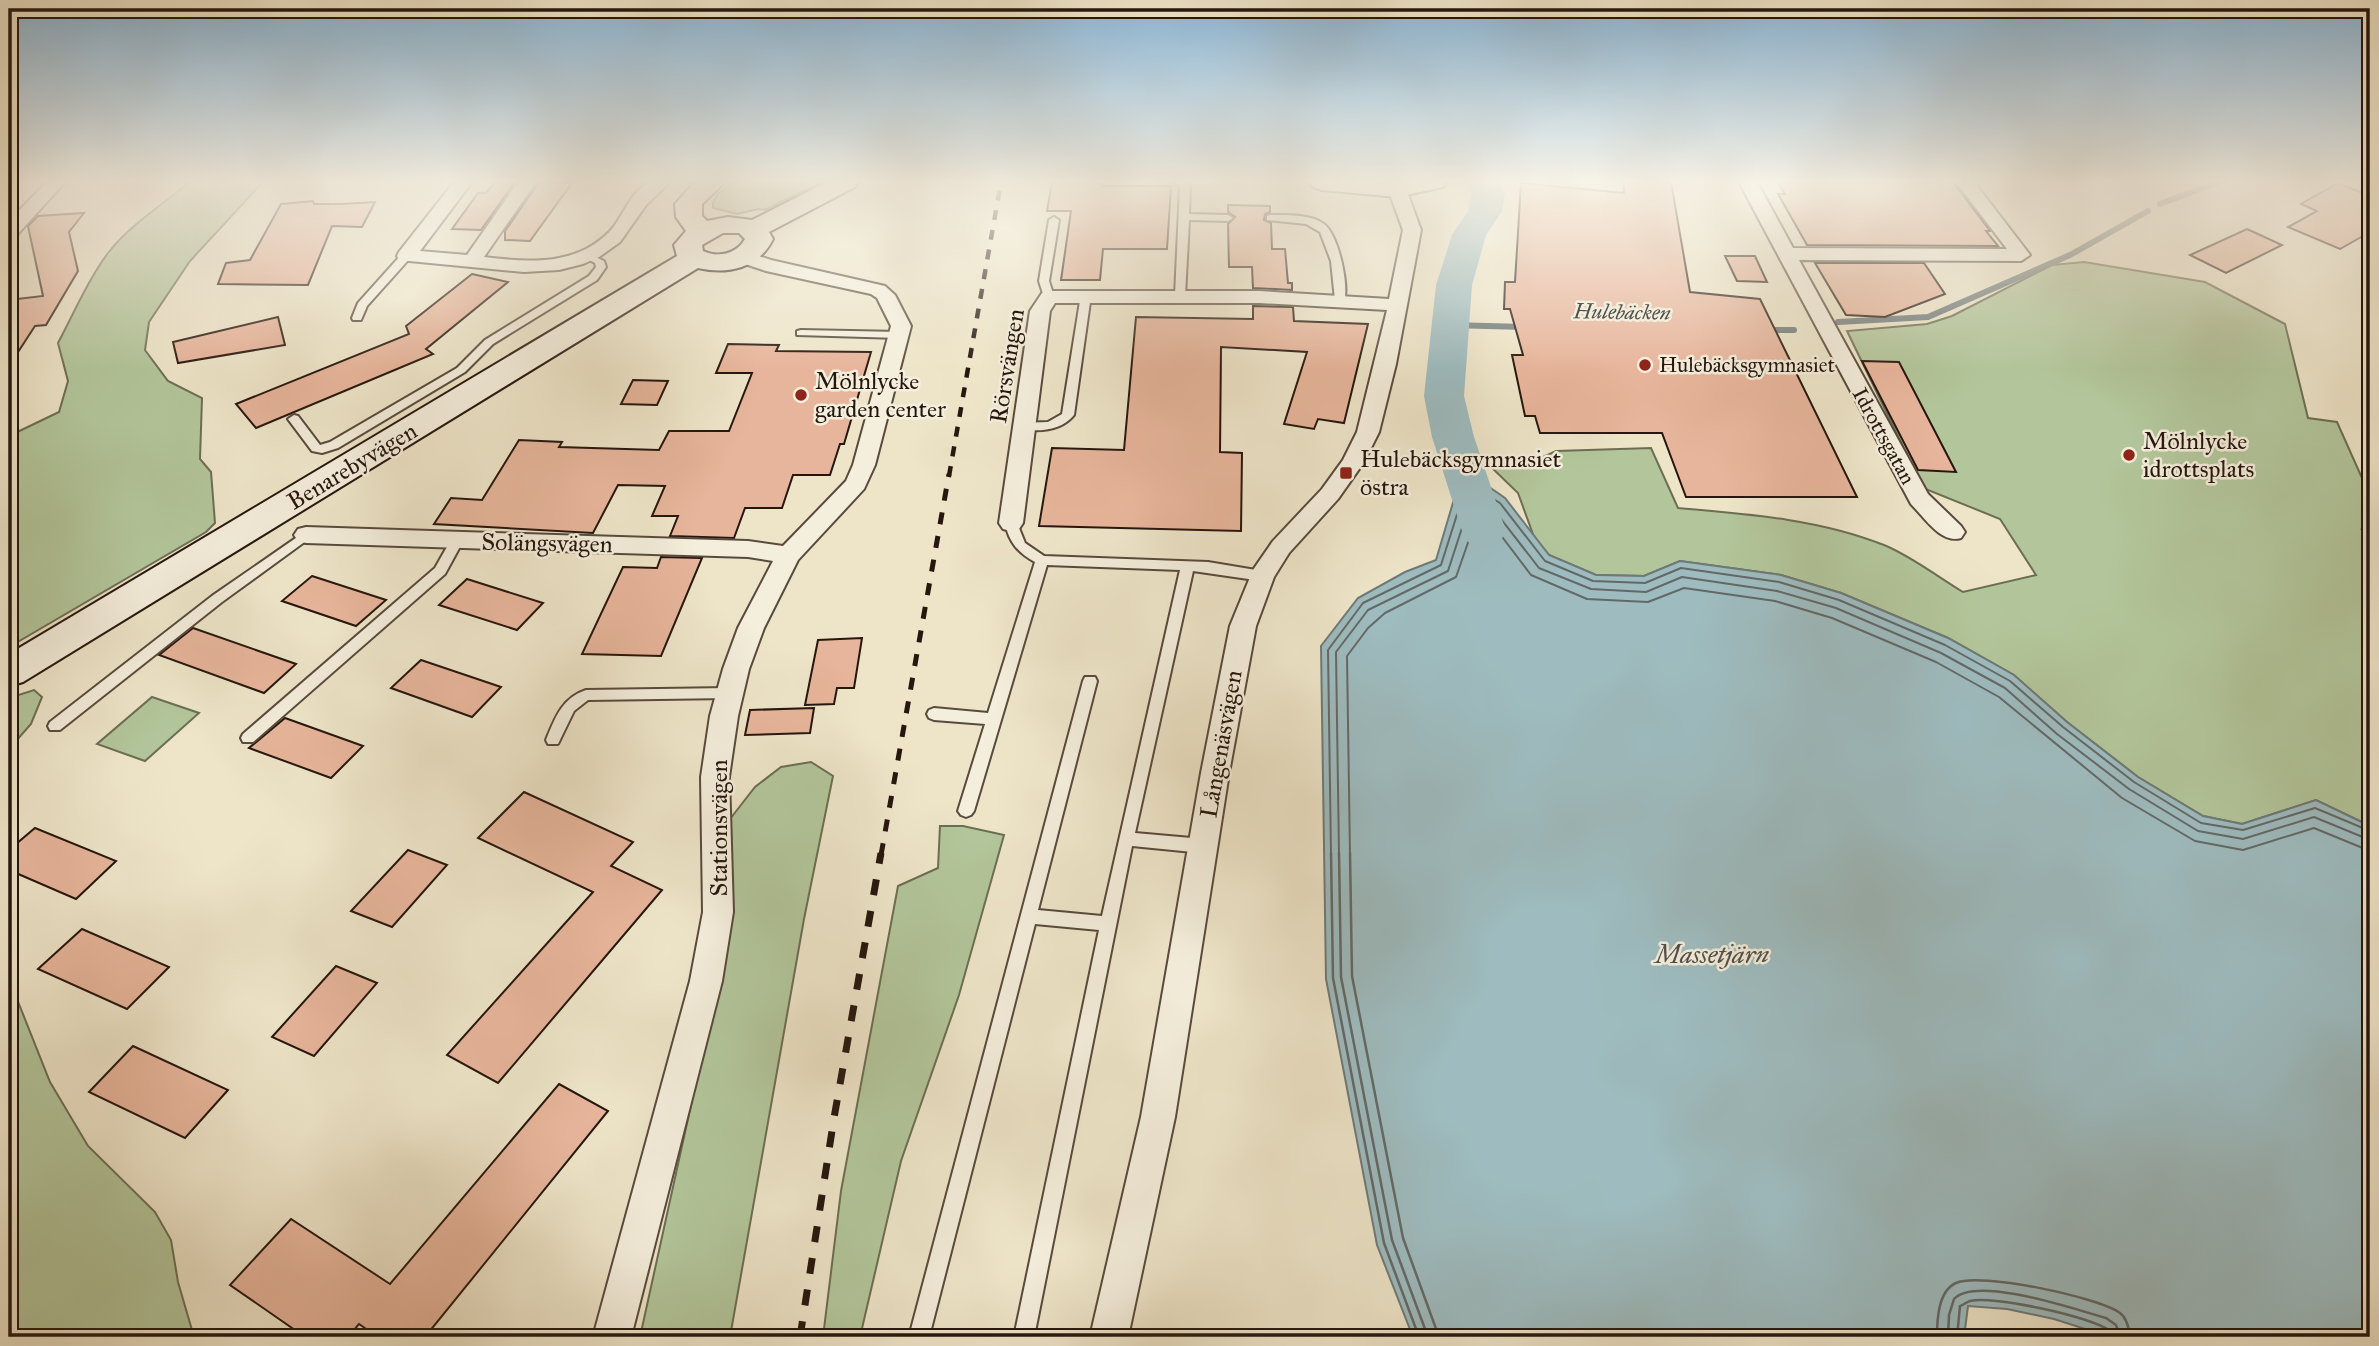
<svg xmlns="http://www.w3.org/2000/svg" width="2379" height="1346" font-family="'IM FELL Great Primer',serif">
<rect width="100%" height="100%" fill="#eee5c9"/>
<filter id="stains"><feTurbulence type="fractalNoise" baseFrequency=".00286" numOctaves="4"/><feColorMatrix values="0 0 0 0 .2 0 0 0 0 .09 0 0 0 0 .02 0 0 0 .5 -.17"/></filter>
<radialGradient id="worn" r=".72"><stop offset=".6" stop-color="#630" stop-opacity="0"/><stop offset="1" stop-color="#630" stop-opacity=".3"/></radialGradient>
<g fill="#b3c69b" stroke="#6c6e54" stroke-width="2">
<path d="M190,182h73l-73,79 -41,61 -4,28 23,31 34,17 -2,61 11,13 4,51 -9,9 -197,115v-211l50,-24 9,-31 -10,-38c16,-30 30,-63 50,-90 22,-28 55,-49 82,-71z"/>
<path d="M735,182h87l-57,28 -6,-1 -22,5 -24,-6v-6l5,-8z"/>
<path d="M2084,262l121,20 80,42 23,94 29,4 33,74v28l-8,5 8,3v294l-54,-26 -74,24 -39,-8 -65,-39 -71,-55 -53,-47 -66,-37 -107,-45 -60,-18 -101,-14 -36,15 -48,-1 -47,-20 -15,-18 -16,-44 -29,-28h37l30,-14 95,-3 27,60c69,6 141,11 206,37 27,11 54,32 79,47l73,-17 -36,-56 -77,-31 -76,-157 80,-7 25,-8 100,-51z"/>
<path d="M34,690l8,7 -11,27 -22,25v-51z"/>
<path d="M152,697l47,16 -54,48 -48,-17z"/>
<path d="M811,762l22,14 -29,143 -74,418h-90l88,-400 2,-118 25,-32 26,-20z"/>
<path d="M940,826h23l41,9 -45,160 -58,166 -41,176h-37l18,-146 57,-305 40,-18z"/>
<path d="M9,979l41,103 38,64 67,66 16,28 7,42 16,55h-185z"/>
</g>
<path fill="#9ebcc0" stroke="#6e7a79" stroke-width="2" d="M1463,469l42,29 44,57 47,20 48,1 36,-15 101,14 60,18 107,45 66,37 53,47 71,55 65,39 39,8 74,-24 54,26v511h-260l-56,-18 -47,-10 -39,-3 -4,31h-551l-36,-92 -51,-266 -5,-333 37,-48 47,-26 31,-12z"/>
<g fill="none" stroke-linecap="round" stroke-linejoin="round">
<g stroke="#626967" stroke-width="2">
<path d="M1331,855l-3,-205 35,-47 78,-38 26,-82 33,20 45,58 48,20 52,2 36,-15 98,14 60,18 106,45 65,36 53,46 71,55 67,41 42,7 72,-22 55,23"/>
<path d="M1339,855l-3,-203 32,-42 80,-39 24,-74 22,13 45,58 52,21 55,3 36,-15 95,14 59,17 105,45 64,35 52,46 72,55 69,42 45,8 71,-22 56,23"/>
<path d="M1350,855l-3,-199 21,-28 17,-15 71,-36 22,-63 9,3 44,58 56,24 61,3 36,-14 91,13 57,17 104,44 63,35 123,101 73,43 48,9 71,-22 56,23"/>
</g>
<g stroke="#626967" stroke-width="2.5">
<path d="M1331,853l2,125 51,265 35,94"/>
<path d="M1339,853l2,124 51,263 36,97"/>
<path d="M1350,853l2,123 51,262 36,99"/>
<path d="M1937,1337c0,-17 1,-46 19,-54 24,-11 142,14 164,30 7,5 9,15 10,24"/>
<path d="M1948,1337l1,-22 5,-16c22,-24 123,11 152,19l10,7 4,12"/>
<path d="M1957,1337l3,-31c1,0 9,-5 10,-5 22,-6 123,16 140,30l1,6"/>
</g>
<g stroke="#6e7a79" stroke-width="6">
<path d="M2160,204l58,-22"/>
<path d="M1838,322l90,-5 142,-62 78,-44"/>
<path d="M1450,325l75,2"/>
<path d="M1766,330h28"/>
</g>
<path fill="#9ebcc0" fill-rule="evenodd" d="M1465,182h32l8,11 -3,18 -16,24 -14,50 -8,111 10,41 32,94 -6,11 -16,4 -16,-4 -6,-11 -30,-94 -8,-41 12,-111 16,-50 16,-24 3,-18z"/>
</g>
<g fill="#e7b59b" stroke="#26160e" stroke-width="2">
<path d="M495,182h20l-34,48 -29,-1 26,-36h8z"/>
<path d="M539,182l33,1 -42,58 -25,-1v-9z"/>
<path d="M1052,182h51l-1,4h69l-4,63h-64l-3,31h-39l10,-69h-24z"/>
<path d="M1623,182h48l19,110 70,7 97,198h-171l-24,-64h-122l-5,-17h-10l-13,-61h11l-13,-46h-6l1,-27h10l6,-99 103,10z"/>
<path d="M1778,182h175l37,49h-4l12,15 -191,-1 -29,-51h7z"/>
<path d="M2338,183l32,13v36l-30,17 -52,-22 29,-16 -16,-7z"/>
<path d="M313,201l1,3h27l34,-2 -13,25 -30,-1 -24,59 -90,-1 8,-21 24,-3 31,-56z"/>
<path d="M1228,205l42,1v6l-5,2 -1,6 7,3 1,26h13l3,34h4v7l-39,-2 -1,-21h-23l-1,-43 7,-7 -7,-5z"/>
<path d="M84,213l-15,19 9,39 -32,54 -11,1 -26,40v-66l34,-4 -15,-70 10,-10z"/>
<path d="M2247,229l35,16 -56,28 -36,-18z"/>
<path d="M1725,256h30l12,26 -30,-1z"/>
<path d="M1815,263h109l21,31 -60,23 -39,-2z"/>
<path d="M472,274l36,8 -82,67 7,5 -177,74 -20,-24 173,-70 -3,-8z"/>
<path d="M1253,306l40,1 1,14 74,3 -24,99 -26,-4 -4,10 -30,-5 23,-72 -86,-5 -1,105 22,1 -1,78 -202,-5 13,-78 72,2 12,-133 117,2z"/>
<path d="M278,317l7,28 -107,18 -5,-21z"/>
<path d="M728,344l51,1 -3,6 95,1 -27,92h-4l-10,31h-37l-11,33h-37l-11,30 -64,-2 8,-20h-26l13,-30 -47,-1 -25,48 -159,-9 17,-26 31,2 37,-60 43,2 -3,5 100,3 10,-19h60l23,-58h-36z"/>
<path d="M1862,361l37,1 57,110 -38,-2z"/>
<path d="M633,380l35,1 -11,24 -36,-1z"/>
<path d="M661,557l41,1 -41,98 -79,-2 41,-87 34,1z"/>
<path d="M312,576l74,24 -30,26 -74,-25z"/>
<path d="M467,579l76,24 -26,27 -78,-25z"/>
<path d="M193,628l103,36 -32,29 -105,-38z"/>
<path d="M862,638l-8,50h-17l-3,16 -29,1 13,-65z"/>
<path d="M421,660l80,27 -29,30 -81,-29z"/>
<path d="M814,708l-4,25 -65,2 5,-25z"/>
<path d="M285,718l78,28 -32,32 -82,-30z"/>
<path d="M524,792l109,50 -22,24 51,24 -164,193 -51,-28 146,-163 -115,-54z"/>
<path d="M35,828l81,33 -40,38 -67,-29v-20z"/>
<path d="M408,850l39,15 -55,62 -41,-16z"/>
<path d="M82,929l87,38 -42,42 -89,-40z"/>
<path d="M336,966l41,17 -63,73 -42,-19z"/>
<path d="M133,1046l95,44 -43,48 -96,-46z"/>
<path d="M559,1084l49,27 -183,226h-47l-19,-13 -11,13h-43l-75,-52 61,-66 99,65z"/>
</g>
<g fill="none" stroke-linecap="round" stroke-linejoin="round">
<g stroke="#584a3d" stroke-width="4">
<g id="lane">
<path d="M1175,182h11l4,3 -1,29 39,1 5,3 -5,3 -39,-1 -4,76 -5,3 -5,-3 5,-110z"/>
<path d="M25,210l3,1v4l-19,3v-6z"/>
<path d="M1270,215c16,0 41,-1 54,9 15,12 25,62 20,78l-4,1 -5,-3 -4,-39 -11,-29 -14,-8 -39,-4v-4z"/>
<path d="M1054,217l5,3 -10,61 5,16 -5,3 -5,-3 -5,-16 10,-61z"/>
<path d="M406,253l4,1v4l-43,48 -6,14h-8l-1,-2 6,-15 44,-49z"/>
<path d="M587,253l17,8 2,6 -9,13 -104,64 -28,28 -127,76 -16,5 -10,-2 -24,-32 6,-4 4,1 22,29 10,-3 127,-74 28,-28 104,-64 7,-9 -1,-4 -13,-7z"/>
<path d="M1086,292l5,3 -17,120c-13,16 -35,17 -54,14v-6l28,-1 14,-8 19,-119z"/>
<path d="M801,330l99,2 5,3 -5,3 -103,-3v-4z"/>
<path d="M1011,519l6,4 8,20 19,13 164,6 54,9 7,5 -7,5 -69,-10 -58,262 68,6 6,2 2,5 -2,5 -6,2 -71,-7 -98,491h-20l85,-407 -64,-6 -106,413h-20l174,-656 2,-4h10l2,4 -59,229 64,6 78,-346 -133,-5 -73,246 -3,4 -5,2 -5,-2 -3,-4 27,-87 -51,-4 -5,-2 -2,-4 2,-4 5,-2 54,5 47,-151c-17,-9 -26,-20 -30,-39z"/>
<path d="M306,531l4,1 2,3 -2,3 -88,64 -162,128h-10l-2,-4 2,-4 162,-126z"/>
<path d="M457,537l6,4 -18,33 -192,168h-10l-2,-4 2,-4 192,-166 17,-30z"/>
<path d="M730,688l5,1 2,4 -2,4 -5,1 -142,2 -14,11 -16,33h-10l-2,-4c9,-22 16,-42 40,-50z"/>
</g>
</g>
<g stroke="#584a3d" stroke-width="4">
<g id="street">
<path d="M47,182h18l-49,54 -7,1v-16z"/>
<path d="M454,182h18l-52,69 47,4 51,-73h18l-52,75c34,4 70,8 102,-8 11,-6 22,-14 29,-24 10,-14 17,-34 34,-42 5,-3 15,-1 21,-1l-24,23 -26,37 -21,15 -16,7 -24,6 -35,2 -125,-12 -2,-4 2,-4z"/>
<path d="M1739,182h18l36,66 214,1 -51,-67h18l56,73 -9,6 -222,-1 129,234 33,32 4,6 -4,6c-20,6 -36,-20 -50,-34z"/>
<path d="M1397,184l9,5 15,41 -25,134 -17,68 -15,30 -26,37 -49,54 -15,24 -18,49 -27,147 -54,344 -47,220h-38l51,-220 60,-344 29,-147 23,-56 20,-29 49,-52 21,-29 14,-28 30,-122 -128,-7h-204l-5,8 -27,212 -4,6 -8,2 -8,-2 -4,-6 31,-212 12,-18 7,-2h210l130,8 14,-69 -15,-41z"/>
<path d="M743,251l28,9 114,26 10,9 16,31 -36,139 -11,24 -66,71 -34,68 -15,41 -11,47 -9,61 4,135 -11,69 -91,356h-38l97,-356 13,-69 -2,-135 9,-61 13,-47 15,-41 35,-67 -25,-4 -442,-14 -8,-2 -4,-6 4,-6 8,-2 442,14 35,5 63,-65 7,-16 38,-139 -14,-28 -6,-4 -105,-23 -30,-10 -2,-4z"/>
</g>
</g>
<g stroke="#26160e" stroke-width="4">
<g id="secondary">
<path d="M695,182h30l-23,22v12l5,5 21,-4 24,3 75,-38h32l-4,5 -86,45 4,7c-14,29 -45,36 -75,29l-675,414 -14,4v-32l668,-398 -3,-11 12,-14 -10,-14 -1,-13zM723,233h16l6,6c-8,15 -27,19 -42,12l-1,-6z"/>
<path d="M1309,182h138l-4,5 -46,10 -75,-7 -9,-3z"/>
</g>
</g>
<use href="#lane" fill="#f4eedc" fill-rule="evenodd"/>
<use href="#street" fill="#f4eedc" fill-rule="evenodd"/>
<use href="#secondary" fill="#f4eedc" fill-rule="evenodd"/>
<path stroke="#26160e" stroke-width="4.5" stroke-dasharray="10 10" stroke-linecap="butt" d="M949,476l52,-294"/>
<path stroke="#26160e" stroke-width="5" stroke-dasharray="12 12" stroke-linecap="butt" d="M881,855l68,-381"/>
<path stroke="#26160e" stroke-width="7" stroke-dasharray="16 16" stroke-linecap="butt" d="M800,1337l34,-219 47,-265"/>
</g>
<linearGradient id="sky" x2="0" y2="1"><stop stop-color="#8ab7d8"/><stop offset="0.49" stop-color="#f7f3e7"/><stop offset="1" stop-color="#f7f3e7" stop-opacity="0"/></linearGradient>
<rect width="2379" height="370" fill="url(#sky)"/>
<g fill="#8f2418" stroke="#f4eedc" stroke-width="2.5">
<circle cx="1645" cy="365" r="7"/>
<circle cx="801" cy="395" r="7"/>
<circle cx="2129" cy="455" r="7"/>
<rect x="1339" y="466" width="14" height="14" rx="3.5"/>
</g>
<g text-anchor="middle" stroke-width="5" stroke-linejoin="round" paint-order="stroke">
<g font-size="21" font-style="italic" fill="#50504c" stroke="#f4eedc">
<text transform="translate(1622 312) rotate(1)" y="7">Hulebäcken</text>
</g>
<g font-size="21" fill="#26160e" stroke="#f4eedc" text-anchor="start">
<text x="1659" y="372">Hulebäcksgymnasiet</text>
</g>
<g font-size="21" fill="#26160e" stroke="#f4eedc">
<text transform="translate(1884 436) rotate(61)" y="7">Idrottsgatan</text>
</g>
<g font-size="24" fill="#26160e" stroke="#f4eedc">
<text transform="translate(1007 366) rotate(-81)" y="8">Rörsvängen</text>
<text transform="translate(352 466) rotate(-31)" y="8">Benarebyvägen</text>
<text transform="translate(547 543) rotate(1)" y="8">Solängsvägen</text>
<text transform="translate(1221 744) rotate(-80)" y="8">Långenäsvägen</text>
<text transform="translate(719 828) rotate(-90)" y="8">Stationsvägen</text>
</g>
<g font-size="24" fill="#26160e" stroke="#f4eedc" text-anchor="start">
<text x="815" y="389">Mölnlycke<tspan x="815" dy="28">garden center</tspan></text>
<text x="2143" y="449">Mölnlycke<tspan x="2143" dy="28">idrottsplats</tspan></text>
<text x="1360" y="467">Hulebäcksgymnasiet<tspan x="1360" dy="28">östra</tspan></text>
</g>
<g font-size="26" font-style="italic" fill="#50504c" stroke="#f4eedc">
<text x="1712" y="963">Massetjärn</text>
</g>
</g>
<rect width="2379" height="1346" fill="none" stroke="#eee5c9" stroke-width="35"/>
<rect x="10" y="10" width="2358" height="1325" fill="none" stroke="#26160e" stroke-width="3.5"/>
<rect x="18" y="18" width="2344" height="1311" fill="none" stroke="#26160e" stroke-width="2"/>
<rect width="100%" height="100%" filter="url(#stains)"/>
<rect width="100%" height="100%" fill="url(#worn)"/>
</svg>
